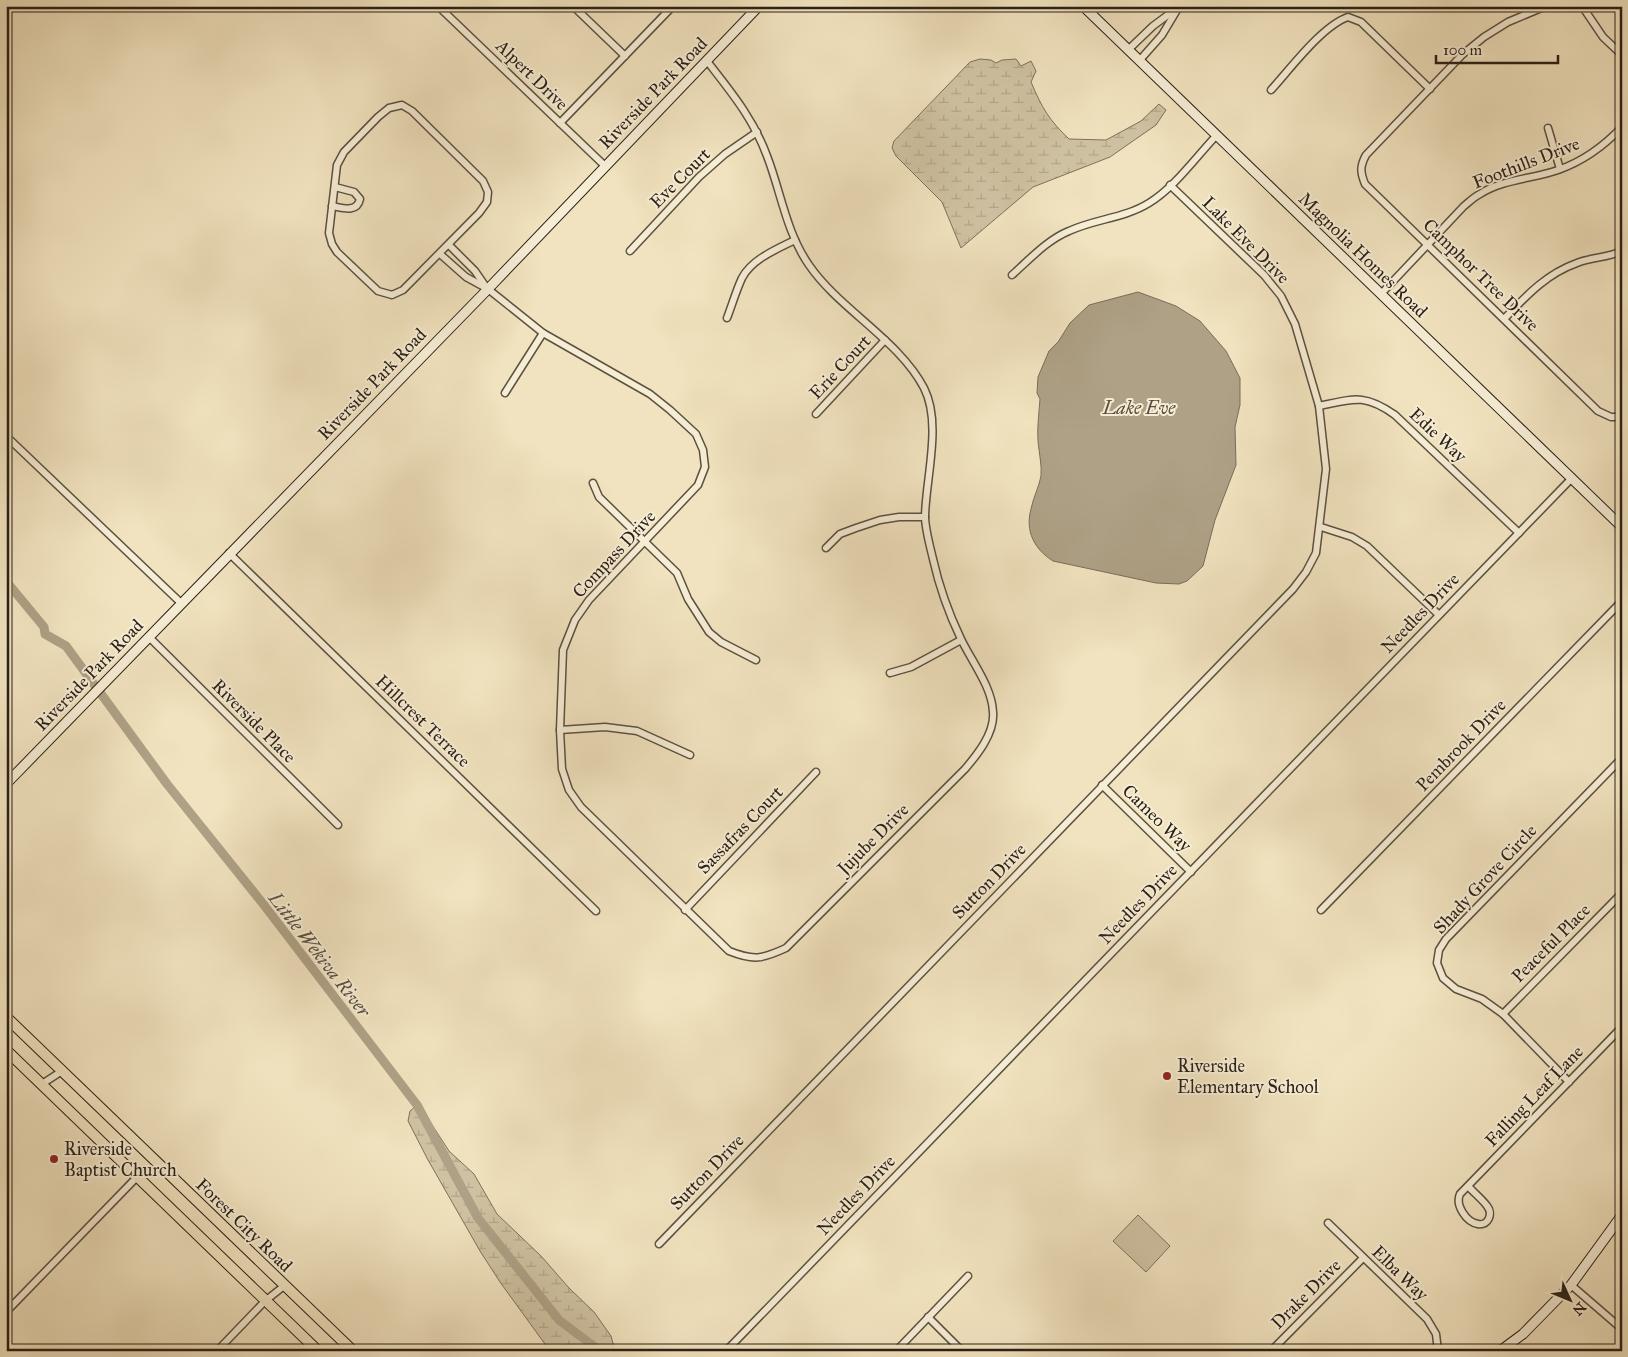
<svg xmlns="http://www.w3.org/2000/svg" width="1628" height="1357" font-family="'IM FELL Great Primer',serif">
<defs>
<pattern id="wetland-marsh" width="20" height="14" patternUnits="userSpaceOnUse" patternTransform="scale(1.25)"><rect width="20" height="14" fill="#cfc2a2"/><path d="M1 5h8M5 5V1M11 12h8M15 12V8" fill="none" stroke="#b2a68b"/></pattern>
</defs>
<rect width="100%" height="100%" fill="#f1e3bf"/>
<filter id="stains"><feTurbulence type="fractalNoise" baseFrequency=".004" numOctaves="4"/><feColorMatrix values="0 0 0 0 .2 0 0 0 0 .09 0 0 0 0 .02 0 0 0 .5 -.17"/></filter>
<radialGradient id="worn" r=".72"><stop offset=".6" stop-color="#630" stop-opacity="0"/><stop offset="1" stop-color="#630" stop-opacity=".3"/></radialGradient>
<g fill="url(#wetland-marsh)" stroke="#7d715c">
<path d="M980,59l11,1 5,3 6,-3 14,-1 5,7 10,-5 5,10 -5,11c11,26 18,38 38,57l37,1 35,-19 18,-17 7,6 -10,15 -46,32 -77,30 -72,61 -19,-46 -46,-46 -4,-8 2,-7 76,-79z"/>
<path d="M417,1105l10,12 22,34 25,23 23,40 44,42 28,32 25,24 17,24 4,15h-65l-50,-69 -20,-31 -52,-91 -20,-39 2,-10z"/>
</g>
<path fill="#cfc2a2" stroke="#7d715c" d="M1138,1215l32,31 -24,26 -33,-31z"/>
<path fill="#aea186" stroke="#7a6d5a" d="M1138,292l38,14 24,15 26,30 14,27v27l-5,22 1,38 -21,55 -12,46 -16,15 -8,3 -23,-1 -103,-22c-19,-12 -28,-30 -22,-52 2,-11 8,-22 10,-33 1,-11 -2,-23 -3,-35 -1,-13 1,-28 2,-42l-3,-6 1,-16 11,-26 9,-9 12,-19 19,-18z"/>
<g fill="none" stroke-linecap="round" stroke-linejoin="round">
<path stroke="#aea186" stroke-width="9" d="M6,581l38,46 1,7 21,12 101,138 97,121 153,200 61,113 81,102 41,31"/>
<g stroke="#5c5141" stroke-width="9">
<g id="street">
<path d="M438,6l167,160"/>
<path d="M573,6l52,50"/>
<path d="M1546,6l-38,16 -24,15 -21,17 -97,101c-6,11 -6,17 -1,29l233,227 13,6h11"/>
<path d="M1582,6l21,31 19,18"/>
<path d="M1128,50l25,-24 27,-20"/>
<path d="M1139,61l23,-26 15,-25"/>
<path d="M1271,90c20,-22 51,-64 77,-73l13,5 69,67"/>
<path d="M402,105l10,6 71,70 5,11 -1,10 -8,11 -76,77 -11,5 -14,-4 -41,-39 -5,-8 -3,-11 8,-68 7,-13 34,-35 11,-9z"/>
<path d="M560,123l113,-117"/>
<path d="M1548,128l12,41"/>
<path d="M332,206c11,2 25,7 28,-7l-6,-7 -19,-5"/>
<path d="M449,245l26,26 11,16"/>
<path d="M630,251l69,-74 26,-23 32,-22"/>
<path d="M440,254l26,23 22,12 55,44 107,61 20,16 26,24 7,16 2,17 -7,18 -109,115 -14,20 -12,30 -3,80 2,39 7,21 12,17 148,144c25,10 33,8 57,-3l179,-179c12,-14 30,-36 28,-57 -1,-25 -21,-50 -32,-73 -12,-25 -22,-53 -28,-80 -3,-13 -8,-30 -8,-43 1,-39 17,-93 -1,-128 -25,-48 -85,-79 -115,-123 -23,-33 -28,-73 -42,-109 -14,-38 -36,-64 -60,-95"/>
<path d="M1012,275c18,-16 35,-35 57,-44 26,-12 56,-13 80,-28 25,-15 47,-46 67,-67"/>
<path d="M1381,294l83,-88c5,-4 10,-9 16,-12 23,-15 53,-15 78,-24 26,-9 45,-23 64,-43"/>
<path d="M727,318c5,-13 9,-27 15,-40 10,-19 35,-29 53,-38"/>
<path d="M1504,319c22,-23 42,-45 73,-56 15,-6 30,-5 45,-12"/>
<path d="M505,393l38,-60"/>
<path d="M1319,406c34,-7 45,-13 76,9l124,118"/>
<path d="M816,414l69,-74"/>
<path d="M6,436l175,167"/>
<path d="M593,483l6,14 78,76 11,26 21,33 12,10 35,18"/>
<path d="M1321,527l31,10 15,9 72,69"/>
<path d="M826,548l14,-14 16,-6 24,-8 19,-3h26"/>
<path d="M229,553l367,358"/>
<path d="M149,637l189,188"/>
<path d="M890,673l21,-6 50,-27"/>
<path d="M560,730l45,-3 32,4 53,24"/>
<path d="M1102,785l89,87"/>
<path d="M685,910l131,-138"/>
<path d="M1321,910l301,-309"/>
<path d="M1503,1014l119,-121"/>
<path d="M1569,1082l-66,-68 -21,-15 -26,-10 -13,-11 -6,-15 2,-13 7,-11 176,-181"/>
<path d="M42,1084l20,-13"/>
<path d="M1468,1186c6,7 14,13 19,20 6,7 2,20 -9,18 -12,-2 -23,-19 -18,-30l162,-167"/>
<path d="M1328,1223l99,96 9,15 2,17"/>
<path d="M659,1244l634,-655 13,-17 10,-19 10,-84 -7,-63 -24,-82 -14,-28 -17,-21 -94,-90"/>
<path d="M1571,1285l51,44"/>
<path d="M6,1312l131,-135"/>
<path d="M928,1317l34,34"/>
<path d="M217,1351l48,-50 19,-15"/>
<path d="M726,1351l846,-873"/>
<path d="M896,1351l72,-75"/>
<path d="M1271,1351l92,-93"/>
</g>
</g>
<g stroke="#2b2017" stroke-width="11">
<g id="secondary">
<path d="M1083,6l539,521"/>
<path d="M6,784l482,-495 271,-283"/>
<path d="M1500,1351l23,-17 48,-49 51,-70"/>
</g>
</g>
<g stroke="#2b2017" stroke-width="12">
<g id="primary">
<path d="M6,1017l347,334"/>
<path d="M6,1050l312,301"/>
</g>
</g>
<use href="#street" stroke="#f6edd5" stroke-width="6"/>
<use href="#secondary" stroke="#f6edd5" stroke-width="9"/>
<use href="#primary" stroke="#f1e3bf" stroke-width="10"/>
</g>
<g fill="#8f2418" stroke="#f6edd5" stroke-width="2">
<circle cx="1167" cy="1076" r="5"/>
<circle cx="54" cy="1159" r="5"/>
</g>
<g text-anchor="middle" stroke-width="4" stroke-linejoin="round" paint-order="stroke">
<g font-size="18" fill="#2b2017" stroke="#f6edd5">
<text transform="translate(532 75) rotate(44)" y="6">Alpert Drive</text>
<text transform="translate(653 93) rotate(-46)" y="6">Riverside Park Road</text>
<text transform="translate(1526 163) rotate(-21)" y="6">Foothills Drive</text>
<text transform="translate(680 178) rotate(-45)" y="6">Eve Court</text>
<text transform="translate(1246 240) rotate(45)" y="6">Lake Eve Drive</text>
<text transform="translate(1363 255) rotate(44)" y="6">Magnolia Homes Road</text>
<text transform="translate(1481 275) rotate(44)" y="6">Camphor Tree Drive</text>
<text transform="translate(840 367) rotate(-47)" y="6">Erie Court</text>
<text transform="translate(372 384) rotate(-46)" y="6">Riverside Park Road</text>
<text transform="translate(1438 435) rotate(43)" y="6">Edie Way</text>
<text transform="translate(614 554) rotate(-47)" y="6">Compass Drive</text>
<text transform="translate(1420 613) rotate(-46)" y="6">Needles Drive</text>
<text transform="translate(89 675) rotate(-46)" y="6">Riverside Park Road</text>
<text transform="translate(254 721) rotate(45)" y="6">Riverside Place</text>
<text transform="translate(423 721) rotate(44)" y="6">Hillcrest Terrace</text>
<text transform="translate(1461 745) rotate(-46)" y="6">Pembrook Drive</text>
<text transform="translate(1157 818) rotate(44)" y="6">Cameo Way</text>
<text transform="translate(740 830) rotate(-46)" y="6">Sassafras Court</text>
<text transform="translate(873 839) rotate(-45)" y="6">Jujube Drive</text>
<text transform="translate(1485 879) rotate(-47)" y="6">Shady Grove Circle</text>
<text transform="translate(989 881) rotate(-46)" y="6">Sutton Drive</text>
<text transform="translate(1138 904) rotate(-46)" y="6">Needles Drive</text>
<text transform="translate(1551 943) rotate(-45)" y="6">Peaceful Place</text>
<text transform="translate(1534 1096) rotate(-46)" y="6">Falling Leaf Lane</text>
<text transform="translate(707 1172) rotate(-46)" y="6">Sutton Drive</text>
<text transform="translate(856 1195) rotate(-46)" y="6">Needles Drive</text>
<text transform="translate(244 1225) rotate(44)" y="6">Forest City Road</text>
<text transform="translate(1400 1273) rotate(44)" y="6">Elba Way</text>
<text transform="translate(1306 1294) rotate(-45)" y="6">Drake Drive</text>
</g>
<g font-size="18" fill="#2b2017" stroke="#f6edd5" text-anchor="start">
<text x="1177" y="1072">Riverside<tspan x="1177" dy="21">Elementary School</tspan></text>
<text x="64" y="1155">Riverside<tspan x="64" dy="21">Baptist Church</tspan></text>
</g>
<g font-size="19" font-style="italic" fill="#594d3e" stroke="#f6edd5">
<text x="1139" y="414">Lake Eve</text>
<text transform="translate(320 954) rotate(52)" y="7">Little Wekiva River</text>
</g>
</g>
<rect width="1628" height="1357" fill="none" stroke="#f1e3bf" stroke-width="25"/>
<rect x="8" y="8" width="1613" height="1342" fill="none" stroke="#2b2017" stroke-width="2.5"/>
<rect x="12" y="12" width="1603" height="1332" fill="none" stroke="#2b2017"/>
<g transform="translate(1570 1300) rotate(134)" stroke="#f6edd5" stroke-width="4" paint-order="stroke">
<path d="M0-4L9 19L0 12L-9 19Z" fill="#2b2017"/>
<text y="-8" font-size="14" font-weight="bold" text-anchor="middle" fill="#2b2017">N</text>
</g>
<path d="M1436 55v8h122v-8" fill="none" stroke="#2b2017" stroke-width="2.5"/>
<text x="1443" y="55" font-size="15" fill="#2b2017" stroke="#f6edd5" stroke-width="4" paint-order="stroke">100 m</text>
<rect width="100%" height="100%" filter="url(#stains)"/>
<rect width="100%" height="100%" fill="url(#worn)"/>
</svg>
